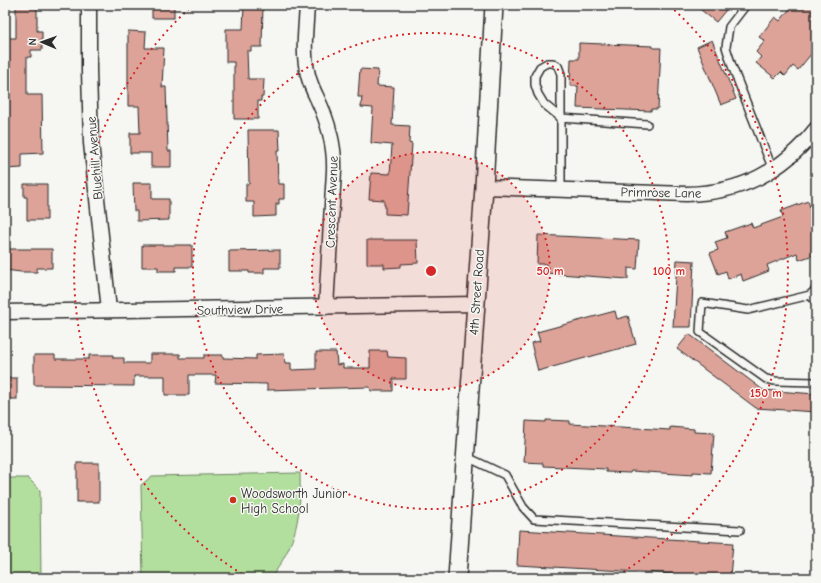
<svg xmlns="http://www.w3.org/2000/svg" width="821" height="583" font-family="'Comic Neue',sans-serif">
<rect width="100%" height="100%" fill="#f6f6f2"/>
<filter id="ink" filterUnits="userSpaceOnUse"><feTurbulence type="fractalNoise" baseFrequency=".025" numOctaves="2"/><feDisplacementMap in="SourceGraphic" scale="8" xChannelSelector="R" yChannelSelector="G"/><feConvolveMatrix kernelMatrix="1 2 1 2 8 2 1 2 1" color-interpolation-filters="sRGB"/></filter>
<g filter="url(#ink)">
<g fill="#b2df9d" stroke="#6e8564">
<path d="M300,473c1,44 -3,69 -29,105h-128l-2,-93 11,-9z"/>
<path d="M5,478h23l12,12 1,88h-36z"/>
</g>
<g fill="#dda399" stroke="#2b2b2b">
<path d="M16,5h21v26h5v19h-11v7h-4v38h15l1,58 -21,1v14l-17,1 1,-131h10z"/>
<rect x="152" y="5" width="22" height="13"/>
<path d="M244,5h19l-1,42h-11v4h-4l1,28h16l-1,18h-2v4h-3v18h-24v-57h-8v-33h17z"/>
<path d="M695,5h35l-14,17z"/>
<path d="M793,5h23v33l-5,6 5,4 -18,22 -5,-4 -8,10 -4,-4 -6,6 -19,-15 5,-6 -5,-5 9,-11 -6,-4 16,-20 5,4z"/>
<path d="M128,31l18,1 -1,16h19l-2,39h4l2,64h3v16h-20v-14h-21v-20h10l-1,-27h-11z"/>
<path d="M712,40l24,59 -15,6 -24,-58z"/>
<path d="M579,43l74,3v2h8l-3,61h-7v2l-74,-3 1,-22h-8l1,-27h8z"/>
<path d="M360,69l18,1 -1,16 17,1 -2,38 18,1 -1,17 3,1 -5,71 -22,-1v-9h-1v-5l-15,-1 2,-26 19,1 2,-29 -21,-2 2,-35 -12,-1 1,-10h-4z"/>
<path d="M248,130h31l1,21h-3l1,33h6v15h-5v5h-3v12l-22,1v-15h-8v-18h3z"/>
<path d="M133,183h19v16h17v21l-32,1v-10h-3z"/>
<path d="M24,184h23v36h-20v-23h-3z"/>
<path d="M808,201l2,6 6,-2v49l-17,6 -2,-7 -30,12 2,6 -26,10 -2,-7 -13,5 -2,-8 -8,3 -8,-21 8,-3 -3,-8 12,-4 -2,-6 26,-9 2,5 30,-11 -2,-6z"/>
<path d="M538,235l101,5 -2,29 -9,-1v11l-83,-6 1,-9h-9z"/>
<path d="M367,240h50l1,23 -17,1v3l-17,1v-4h-17z"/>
<path d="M142,245h50v22h-16v4h-18v-4h-16z"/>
<path d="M5,249h47v19h-15v4h-16l-16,-2z"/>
<path d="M280,250v18h-16v5h-15v-2h-20v-20z"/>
<path d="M677,260l17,1 -3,66h-18z"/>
<path d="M615,311l2,8 11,-3 8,28 -98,27 -7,-28 9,-2 -3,-9z"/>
<path d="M689,334l74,56 53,4v18l-60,-4 -79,-59z"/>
<path d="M370,351h17l1,6 18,1v21h-13v12h-22l-1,-4 -103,3v-6l-52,-1 1,-8h-27v20h-24v-19h-31v10l-100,-1v-30h21v4h34v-4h24v3h11v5h26v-9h30v4h24v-3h19v3l33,1v-4l28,-1 1,9h6v7l25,-1v-17h20l1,13 6,-1v4h27z"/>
<rect x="5" y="378" width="12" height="21"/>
<path d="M546,420l24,1v3l100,6v-3l24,2v3l20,1 -3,40 -18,-1v3l-62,-4 -1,2 -24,-1v-3l-63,-3v-3l-19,-1 2,-41 20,1z"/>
<rect x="77" y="463" width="22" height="39"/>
<path d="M519,530l214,13 -3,34 -213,-12z"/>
</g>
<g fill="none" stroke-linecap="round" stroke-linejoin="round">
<g stroke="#2b2b2b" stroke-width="10">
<g id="service">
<path d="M746,5l-17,22 -3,20 6,19 41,104"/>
<path d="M561,190v-116l-3,-8 -5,-3h-6l-7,4 -5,9v9l3,9 6,10 17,14 86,6"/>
<path d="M816,289l-6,6 -62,15 -46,-7 -2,29 66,47 9,2 41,1"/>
<path d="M810,295l6,7"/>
<path d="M465,456l40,19 18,32 11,12 206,11"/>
</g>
</g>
<g stroke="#2b2b2b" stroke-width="17">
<g id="minor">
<path d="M89,5v65l2,73 18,167"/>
<path d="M307,5c-1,23 -5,47 1,70 2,8 5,15 9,23 11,23 18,47 17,73l-8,136"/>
<path d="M484,187l202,7c55,-1 96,-22 130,-65"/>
<path d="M5,312l470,-8"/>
</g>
</g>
<g stroke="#2b2b2b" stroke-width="20">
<path id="tertiary" d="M457,578l27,-391 10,-182"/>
</g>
<use href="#service" stroke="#f6f6f2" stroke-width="7"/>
<use href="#minor" stroke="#f6f6f2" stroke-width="14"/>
<use href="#tertiary" stroke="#f6f6f2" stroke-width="17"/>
</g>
</g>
<circle cx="431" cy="271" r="119" fill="#d62828" fill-opacity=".12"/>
<g fill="none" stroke="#d62828" stroke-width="2" stroke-dasharray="2 4">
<circle cx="431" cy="271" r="119"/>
<circle cx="431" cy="271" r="238"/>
<path d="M247 577A357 357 0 0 1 192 6M670 6A357 357 0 0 1 615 577"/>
</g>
<circle fill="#c8321e" stroke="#f6f6f2" stroke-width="1.5" cx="233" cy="500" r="4"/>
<g text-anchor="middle" stroke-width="3" stroke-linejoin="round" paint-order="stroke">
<g font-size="13" fill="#2b2b2b" stroke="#f6f6f2">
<text transform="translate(94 158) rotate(-95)" y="5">Bluehill Avenue</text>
<text transform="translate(661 192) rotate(1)" y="5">Primrose Lane</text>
<text transform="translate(331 202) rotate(-88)" y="5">Crescent Avenue</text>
<text transform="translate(476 292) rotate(-86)" y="5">4th Street Road</text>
<text transform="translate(240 309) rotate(-1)" y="5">Southview Drive</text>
</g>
<g font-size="13" fill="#2b2b2b" stroke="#f6f6f2" text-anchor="start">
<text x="241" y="498">Woodsworth Junior<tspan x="241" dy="15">High School</tspan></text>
</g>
</g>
<circle cx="431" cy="271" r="6" fill="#d62828" stroke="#f6f6f2" stroke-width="2"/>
<g font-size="12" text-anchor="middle" font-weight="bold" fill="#d62828" stroke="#f6f6f2" stroke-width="3" stroke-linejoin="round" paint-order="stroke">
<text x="550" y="275">50 m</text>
<text x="669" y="275">100 m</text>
<text x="766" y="397">150 m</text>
</g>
<rect width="821" height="583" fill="none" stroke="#f6f6f2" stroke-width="20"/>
<rect x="10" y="10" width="801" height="563" fill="none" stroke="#2b2b2b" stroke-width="1.5" filter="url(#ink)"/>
<g transform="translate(42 42) rotate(272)" stroke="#f6f6f2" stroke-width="3" paint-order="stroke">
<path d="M0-3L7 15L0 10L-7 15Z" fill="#2b2b2b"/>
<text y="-6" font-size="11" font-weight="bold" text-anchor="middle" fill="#2b2b2b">N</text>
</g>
</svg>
